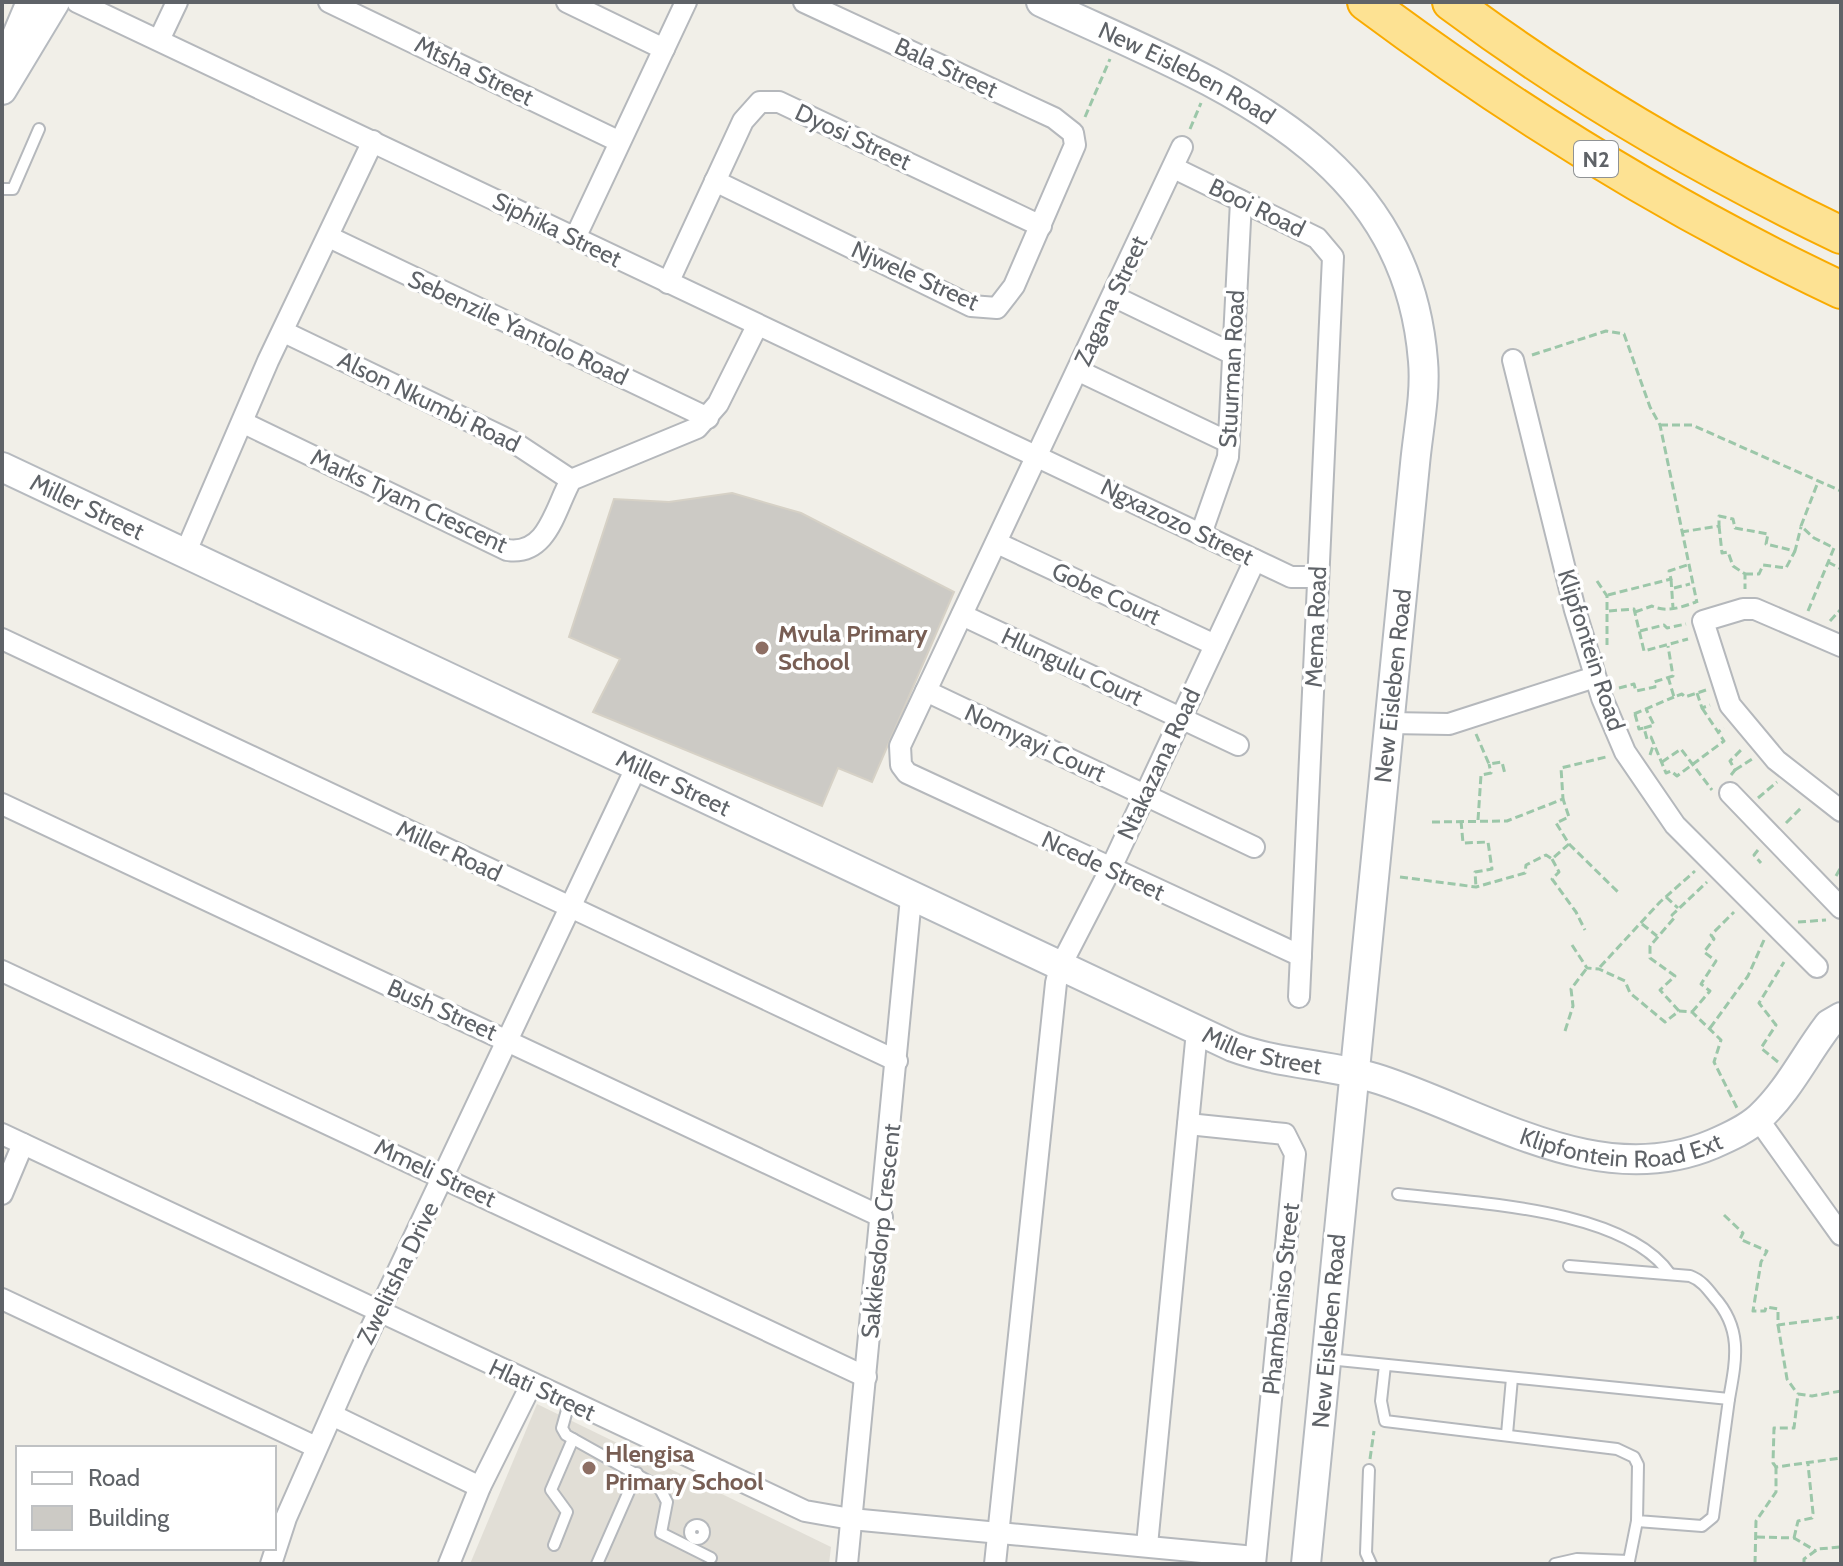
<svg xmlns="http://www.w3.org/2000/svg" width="1843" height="1566" font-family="Cabin,sans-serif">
<rect width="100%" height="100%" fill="#f1efe8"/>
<path fill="#e1ded6" d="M537,1404l294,143 -2,17h-359z"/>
<path fill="#cccac5" stroke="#d6d1c6" stroke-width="2" d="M732,493l69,20 153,79 -82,190 -34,-14 -16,38 -229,-94 27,-53 -51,-22 45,-138 55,3z"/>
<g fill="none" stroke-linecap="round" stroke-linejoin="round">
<g stroke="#b5b8bc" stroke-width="14">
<g id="lane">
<path d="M2,189h11l26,-60"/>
<path d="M1398,1194c75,9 227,14 272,80"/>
<path d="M1569,1266l121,10c11,4 17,12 24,21 29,32 22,63 15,102"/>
<path d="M1328,1359l401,40 -16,118 -11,9 -65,-5 1,-56 -4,-8 -17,-8 -232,-28 -4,-20 4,-36"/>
<path d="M569,1403l-7,25 4,7 93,52 8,15 -6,31 50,25"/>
<path d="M1507,1434l5,-56"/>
<path d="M1369,1470l-3,83 5,11"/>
<circle cx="697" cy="1532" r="7"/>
<path d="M554,1545l13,-33 -16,-22 22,-51"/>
<path d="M597,1564l40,-91"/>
<path d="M1555,1564l22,-5 52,2 8,-40"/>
</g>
</g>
<g stroke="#b5b8bc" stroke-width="24">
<g id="street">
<path d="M77,2l1214,575h27"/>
<path d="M329,2l289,139"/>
<path d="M567,2l97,47"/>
<path d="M159,40l18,-38"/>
<path d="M1182,147l-282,599 1,19 6,8 394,183"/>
<path d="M1174,168l143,70 16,19 -34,740"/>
<path d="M715,181l256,125 26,2 17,-22 61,-141 -2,-12 -19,-15 -250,-116"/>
<path d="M329,237l379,181"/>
<path d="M575,238l111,-236"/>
<path d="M668,283l75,-162 17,-19h19l262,124"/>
<path d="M1113,296l120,58"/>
<path d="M284,332l231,111 56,37"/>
<path d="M1513,360l62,250 27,88 23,54 50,73 142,142"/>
<path d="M1079,371l149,71"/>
<path d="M244,423l263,127c41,6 48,-42 64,-70l126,-52 21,-24 39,-78"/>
<path d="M1201,534l27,-77 13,-256"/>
<path d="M997,543l218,102"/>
<path d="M184,556l84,-195 105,-220"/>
<path d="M962,615l276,130"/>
<path d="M2,639l895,422"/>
<path d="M1841,646l-86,-37h-12l-40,12 27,84 46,55 65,51"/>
<path d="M926,691l328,156"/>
<path d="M1389,723l60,1 146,-47"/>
<path d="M1730,793l111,115"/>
<path d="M2,804l880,413"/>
<path d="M2,971l864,406"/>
<path d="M1758,1119l83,116"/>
<path d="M1188,1124l97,10 10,20 -40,410"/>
<path d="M2,1134l803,377 46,8 404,38"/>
<path d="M2,1194l21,-50"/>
<path d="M2,1299l314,148"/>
<path d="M332,1415l148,72"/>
<path d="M1147,1545l50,-514"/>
<path d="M271,1564l15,-46 69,-156 281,-594"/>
<path d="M449,1564l31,-77 51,-102"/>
<path d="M847,1564l64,-666"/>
<path d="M995,1564l61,-581 4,-16 50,-97 145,-310"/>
</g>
</g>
<g stroke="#b6babf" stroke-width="32">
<g id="secondary">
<path id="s1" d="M1041,2c168,79 365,143 382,359 3,33 -5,70 -8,103l-109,1100"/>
<path d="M4,66l27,-64"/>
<path d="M2,90l53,-88"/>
<path id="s2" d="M2,467l1231,580c48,18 100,17 148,33 106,35 219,112 332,64 16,-7 34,-15 47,-27 29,-27 45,-62 69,-93l12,-7"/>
</g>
</g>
<g stroke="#f9ab00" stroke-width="40">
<g id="highway">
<path d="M1366,2c149,111 306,208 475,288"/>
<path d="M1451,2c122,91 253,167 390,233"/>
</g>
</g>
<g stroke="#9cc7a9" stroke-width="3" stroke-dasharray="8 4" stroke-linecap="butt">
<path d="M1085,117l25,-58"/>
<path d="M1190,129l11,-26"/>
<path d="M1532,355l74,-24 18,3 26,73 10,18 37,178"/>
<path d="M1660,425h32l149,66"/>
<path d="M1719,526l3,27 6,-1 5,14 12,8v15"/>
<path d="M1681,532l38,-6v-10l14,3 2,9 33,6 -2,10 29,7 6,-24"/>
<path d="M1828,562l13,7"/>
<path d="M1745,574h14l4,-9 23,3 9,-17"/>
<path d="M1671,579l2,29"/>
<path d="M1597,581l10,15v49"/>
<path d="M1841,586v1"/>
<path d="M1674,588l16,-4"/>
<path d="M1608,595l63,-16 -2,-8 18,-6"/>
<path d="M1609,611l25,-2 10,42 44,-12"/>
<path d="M1808,611l26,-63 -20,-10 -13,-12 17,-44"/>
<path d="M1635,612l17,-6c15,7 30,1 44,-4"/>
<path d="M1830,621l11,-12"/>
<path d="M1640,631l24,-6 3,3 19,-4"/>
<path d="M1668,677l6,20 8,-3 3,3 21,-7"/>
<path d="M1619,688l15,-4 2,7 19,-4 -1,-5 19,-6 -5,-30"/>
<path d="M1697,693l5,15 8,-3"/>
<path d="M1702,708l16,24 6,-4"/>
<path d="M1634,714l40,-17"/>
<path d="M1635,714l4,15 5,-1 3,11 4,-2 15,36 5,-2 6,5 47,-35 -6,-9"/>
<path d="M1644,728l10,-3 -8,-16"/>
<path d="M1476,734l13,30 13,-2 3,12"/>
<path d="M1650,755l4,-12"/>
<path d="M1662,762l19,-13 31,41"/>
<path d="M1735,770l17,-11"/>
<path d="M1731,775l4,-5 -5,-9 11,-11"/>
<path d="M1758,798l19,-16"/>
<path d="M1478,820l3,-45 10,-2 -2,-9"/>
<path d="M1461,821l2,22 25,-1 4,27 -17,3 1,15"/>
<path d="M1432,822l75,-1 56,-22 -2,-31 45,-11"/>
<path d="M1786,823l17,-17"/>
<path d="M1569,844l51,50"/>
<path d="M1758,850l-4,5 7,8"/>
<path d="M1552,859l7,13 -7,7 24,33 9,18"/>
<path d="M1836,876l5,-9"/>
<path d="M1400,877l76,10 49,-14 1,-8 20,-10 6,4 17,-15 -13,-21 13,-6 -6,-18"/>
<path d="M1666,897l12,11"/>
<path d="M1798,922l28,-2"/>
<path d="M1642,924l15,12"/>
<path d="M1572,945l15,23 12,1 26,12 5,12 35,29 14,-11 13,1 29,28 -7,22 23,46"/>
<path d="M1600,967l60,-65 35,-31"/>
<path d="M1679,1011l-19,-21 15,-14 -25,-18v-12l25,-29 -3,-2 35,-33"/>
<path d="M1692,1012l18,-21 -9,-7 15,-23 -12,-9 10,-13 -3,-4 23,-23"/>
<path d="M1710,1028l38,-52 16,-36"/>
<path d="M1565,1031l8,-25 -2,-17 16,-21"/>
<path d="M1778,1062l-17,-14 15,-23 -17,-22 25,-41"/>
<path d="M1724,1215l19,18 -3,6 27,12 -6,11 -8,49h12l1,-4 12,2v16l63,-8"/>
<path d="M1778,1325l9,54 10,14"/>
<path d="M1841,1391l-29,5 -14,-2 -4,34h-20l-1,35 3,4 65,-9"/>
<path d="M1370,1459l4,-28"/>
<path d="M1757,1537l37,1 22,13"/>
<path d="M1794,1538l4,-17 14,-3 1,-5 -5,-49"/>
<path d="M1755,1564l1,-43 20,-29v-25"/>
<path d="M1804,1564v-5l14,-10 23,-2"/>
</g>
<use href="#lane" stroke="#fff" stroke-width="10"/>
<use href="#street" stroke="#fff" stroke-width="20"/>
<use href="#secondary" stroke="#fff" stroke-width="28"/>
<use href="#highway" stroke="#fde293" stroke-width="36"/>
</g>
<g fill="#8d6e63" stroke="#fff" stroke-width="3">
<circle cx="762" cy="648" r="8"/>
<circle cx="589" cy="1468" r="8"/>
</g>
<g text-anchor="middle" stroke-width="7" stroke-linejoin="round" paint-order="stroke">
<rect fill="#fff" stroke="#8f9295" stroke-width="2" x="1574" y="141" width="44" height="36" rx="6"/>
<g font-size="22" font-weight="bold" fill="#5f6368">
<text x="1596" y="167">N2</text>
</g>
<g font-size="24" fill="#5f6368" stroke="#fff">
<text transform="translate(946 68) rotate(25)" y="8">Bala Street</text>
<text transform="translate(474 71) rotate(26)" y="8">Mtsha Street</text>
<text dy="8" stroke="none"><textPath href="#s1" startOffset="162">New Eisleben Road</textPath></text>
<text transform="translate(853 137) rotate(25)" y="8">Dyosi Street</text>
<text transform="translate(1257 208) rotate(26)" y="8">Booi Road</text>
<text transform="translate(557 230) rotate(26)" y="8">Siphika Street</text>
<text transform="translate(915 276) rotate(24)" y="8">Njwele Street</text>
<text transform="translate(1111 301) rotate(-65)" y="8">Zagana Street</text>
<text transform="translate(518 328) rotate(25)" y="8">Sebenzile Yantolo Road</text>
<text transform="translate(1232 369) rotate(-87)" y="8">Stuurman Road</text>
<text transform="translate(429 402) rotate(26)" y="8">Alson Nkumbi Road</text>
<text transform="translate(409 501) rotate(25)" y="8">Marks Tyam Crescent</text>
<text dy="8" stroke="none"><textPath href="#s2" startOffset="94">Miller Street</textPath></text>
<text transform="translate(1177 522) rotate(26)" y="8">Ngxazozo Street</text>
<text transform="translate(1106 594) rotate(25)" y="8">Gobe Court</text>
<text transform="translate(1316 627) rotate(-88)" y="8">Mema Road</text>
<text transform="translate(1591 650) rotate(72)" y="8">Klipfontein Road</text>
<text transform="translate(1072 667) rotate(25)" y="8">Hlungulu Court</text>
<text transform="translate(1393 686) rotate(-84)" y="8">New Eisleben Road</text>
<text transform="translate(1035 743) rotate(25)" y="8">Nomyayi Court</text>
<text transform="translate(1159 764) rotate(-65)" y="8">Ntakazana Road</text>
<text dy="8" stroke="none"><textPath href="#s2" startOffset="742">Miller Street</textPath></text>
<text transform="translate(449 851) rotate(25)" y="8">Miller Road</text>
<text transform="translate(1103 866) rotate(25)" y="8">Ncede Street</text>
<text transform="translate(442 1010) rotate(24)" y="8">Bush Street</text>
<text dy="8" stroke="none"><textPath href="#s2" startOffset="1390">Miller Street</textPath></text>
<text dy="8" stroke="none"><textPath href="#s2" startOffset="1766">Klipfontein Road Ext</textPath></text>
<text transform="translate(435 1173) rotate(25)" y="8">Mmeli Street</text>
<text transform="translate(881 1231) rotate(-84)" y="8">Sakkiesdorp Crescent</text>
<text transform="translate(398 1273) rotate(-64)" y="8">Zwelitsha Drive</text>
<text transform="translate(1281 1299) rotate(-84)" y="8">Phambaniso Street</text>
<text transform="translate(1329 1331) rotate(-85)" y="8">New Eisleben Road</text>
<text transform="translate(542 1390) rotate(25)" y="8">Hlati Street</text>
</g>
<g font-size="24" font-weight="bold" fill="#785e54" stroke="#fff" text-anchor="start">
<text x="778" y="642">Mvula Primary<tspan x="778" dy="28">School</tspan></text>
<text x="605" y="1462">Hlengisa<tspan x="605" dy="28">Primary School</tspan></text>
</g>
</g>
<rect width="1843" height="1566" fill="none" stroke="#5f6368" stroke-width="8"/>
<rect x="16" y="1446" width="260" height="104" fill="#ffffff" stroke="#bfc1c3" stroke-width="2"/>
<rect x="32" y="1472" width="40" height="12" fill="#ffffff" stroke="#bfc1c3" stroke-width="2"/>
<text x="88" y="1486" font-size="24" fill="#5f6368">Road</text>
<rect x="32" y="1506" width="40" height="24" fill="#cccac5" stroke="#bfc1c3" stroke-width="2"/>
<text x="88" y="1526" font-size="24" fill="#5f6368">Building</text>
</svg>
